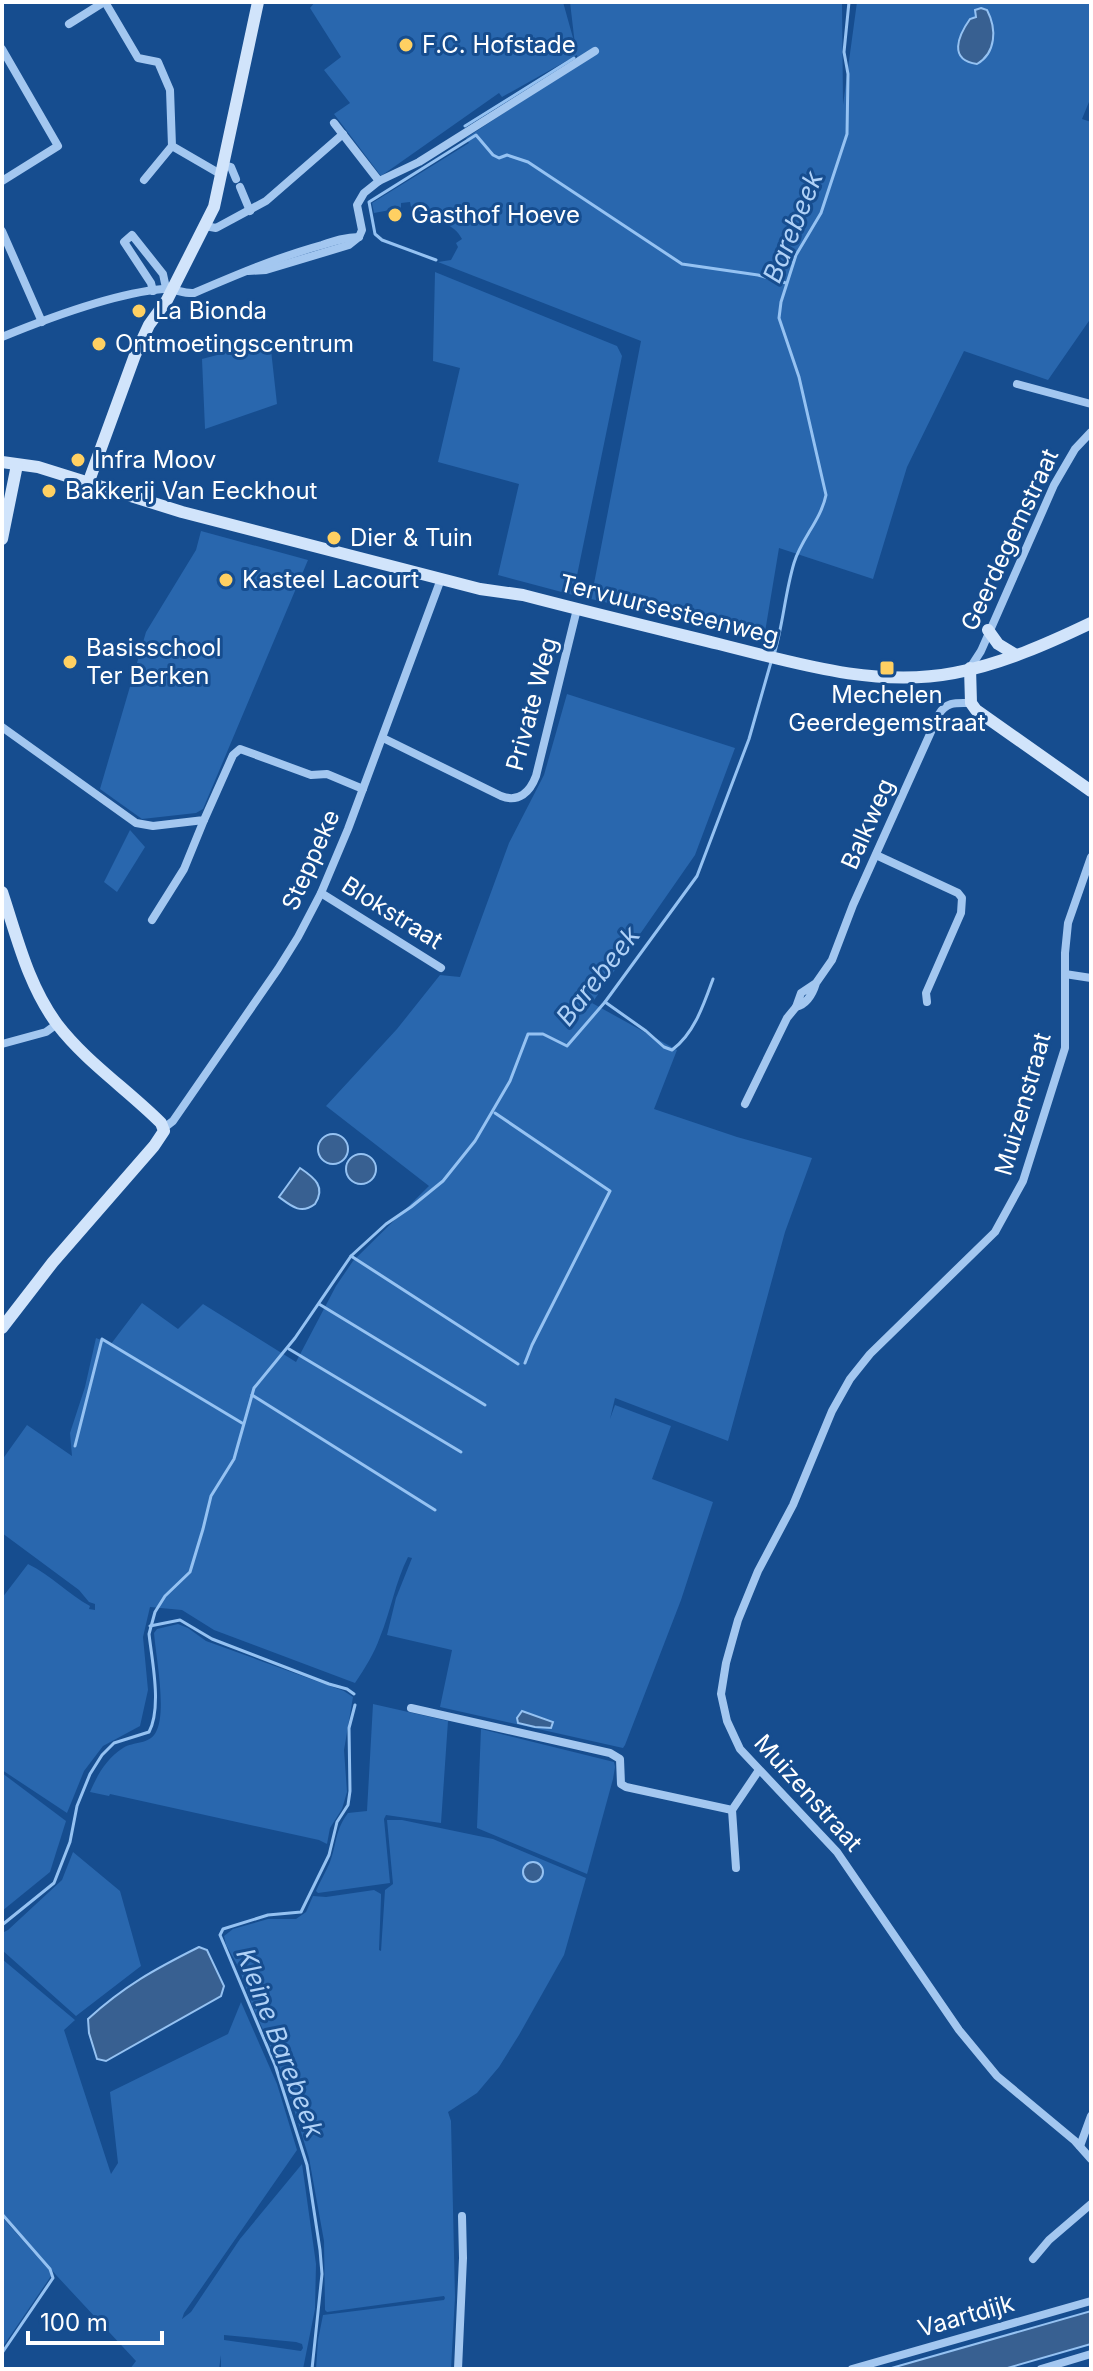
<svg xmlns="http://www.w3.org/2000/svg" width="1093" height="2371" font-family="Inter,sans-serif">
<rect width="100%" height="100%" fill="#164d8f"/>
<g fill="#2967ae" fill-rule="evenodd">
<path d="M315,2h248l12,43 -5,-43h272l1,103 14,-103h234v95l-9,22 9,3v196l-43,62 -84,-29 -57,116 -34,112 -94,-31 -15,90 -173,-39 50,-258 -203,-79 13,-2 7,-13 -2,-4 6,-4c-8,-16 -26,-19 -42,-21l-2,-12 -7,1 -1,-5 -9,1v5l-27,5 -2,-10 97,-60 -3,-5 112,-74 -1,-9 -75,42 -3,-4 -118,83 -47,-62 16,-11 -26,-33 17,-13 -31,-49z"/>
<path d="M435,272l182,74 5,10 -49,239 -75,-20 21,-91 -81,-22 22,-94 -27,-7z"/>
<path d="M270,341l7,63 -72,25 -3,-70z"/>
<path d="M201,531l107,29 -105,249 -7,4 -54,6 -42,-30 46,-157 50,-82z"/>
<path d="M567,694l168,54 -40,107 -103,148 85,47 -23,59 83,28 75,21 -27,74 -57,209 -113,-43 -5,21 5,-14 56,21 -19,53 61,23 -32,98 -56,145 -2,3 -183,-41 12,-57 -65,-15 9,-37 16,-40 -4,-1c-13,26 -17,53 -28,80 -6,17 -15,31 -25,46l-141,-53 -32,-20 -32,-3 -7,30 5,53 -8,36 -37,20 -19,25 -17,42 -65,-43v-172l26,-34c23,11 41,31 62,42l-1,3 6,1v-6l-6,-2 -10,-12 -77,-57v-73l25,-35 45,31 -2,-23 15,-46 11,-49 15,6 31,-41 36,26 25,-25 93,58 40,-76 17,-25 76,-75 -103,-80 71,-77 43,-54 20,2 49,-134 35,-68z"/>
<path d="M130,830l15,17 -28,45 -13,-10z"/>
<path d="M178,1624l10,4 18,13 138,50 9,6 -9,53 3,42 -5,17 -12,19 -3,16 -8,-4 -209,-46 -1,2 -19,-4c8,-18 16,-33 33,-44 11,-7 26,-3 33,-16 11,-20 0,-75 -2,-99l3,-4z"/>
<path d="M373,1704l75,17 -7,102 -55,-8 -2,4 6,64 -72,10 -2,-2c4,-10 10,-19 14,-29 7,-19 5,-32 18,-49l19,-2z"/>
<path d="M481,1729l133,33 1,5 -2,12 -26,95 -110,-46z"/>
<path d="M2,1773l64,48 -16,51 -48,39z"/>
<path d="M387,1820h15l91,19 93,39 -22,77 -45,80 -20,32 -22,26 -29,19 3,9 4,176 -4,72h-135l2,-29 5,-25 121,-15 1,-2 -1,-2 -117,16 -2,-2 -1,-69 -15,-83 -24,-78 -32,-73 -14,-39 -13,-23 -2,-9 9,-7 35,-10h28l10,-7 7,-16 13,1 48,-7 7,4v4l-2,52 2,1 4,-61 8,-6z"/>
<path d="M73,1852l47,39 21,75 -65,50 -74,-66v-17l6,-3 54,-50z"/>
<path d="M2,1959l73,61 -11,10 47,144 7,-11 -8,-71 118,-58 13,-32 36,82 20,66 -113,163 -2,6 9,-7 49,-73 62,-75 14,100 -1,45 -12,60h-82v-14l-2,14h-89l6,-8 -80,-86 -54,-63zM224,2335l72,7 6,2 1,4 -2,3 -77,-11z"/>
<path d="M2,2217l47,53 2,6 -49,72z"/>
</g>
<g fill="#386091" stroke="#95c2f2" stroke-width="2">
<path d="M981,8l6,2c10,19 9,43 -10,54 -29,-4 -19,-28 -7,-45l6,-2 -1,-7z"/>
<circle cx="333" cy="1149" r="15"/>
<circle cx="361" cy="1169" r="15"/>
<path d="M300,1168c15,10 26,19 15,36 -14,11 -24,2 -36,-7z"/>
<path d="M522,1711l31,11 -2,6 -16,-1 -17,-4 -1,-5z"/>
<circle cx="533" cy="1872" r="10"/>
<path d="M199,1947l8,3 17,36 -3,10 -115,65 -9,-2 -8,-26 -1,-14c36,-33 67,-50 111,-72z"/>
<path d="M1091,2311v33l-87,25h-116z"/>
</g>
<g fill="none" stroke-linecap="round" stroke-linejoin="round">
<g stroke="#95c2f2" stroke-width="3">
<path d="M465,126l109,-68"/>
<path d="M436,260l-54,-20 -7,-6 -6,-32 107,-67 17,20 6,3 8,-3 21,7 154,102 76,11 28,8"/>
<path d="M774,655c9,-30 11,-62 20,-92 7,-24 27,-43 32,-68l-27,-118 -20,-59 2,-16 15,-47 25,-42 26,-79 1,-60 -4,-22 5,-50"/>
<path d="M605,1002l41,29 18,16 8,3c22,-16 32,-46 41,-71"/>
<path d="M495,1113l115,78 -78,154 -7,18"/>
<path d="M351,1256l167,108"/>
<path d="M319,1304l166,101"/>
<path d="M289,1349l172,103"/>
<path d="M252,1395l183,115"/>
<path d="M75,1446l27,-107 140,84"/>
<path d="M150,1626l30,-6 32,19 117,45 18,5 7,5"/>
<path d="M2,1925l52,-42 16,-41 7,-36 13,-32 12,-19 12,-12 35,-11c13,-25 3,-71 0,-98l6,-22 10,-16 25,-24 13,-43 8,-33 23,-37 20,-71 41,-50 56,-82 35,-32 25,-17 32,-26 32,-40 35,-60 18,-47h15l24,12 38,-44 92,-126 52,-137 22,-77"/>
<path d="M2,2214l48,55 3,9 -51,75"/>
<path d="M312,2369l10,-95 -2,-24 -13,-85 -32,-100 -55,-130 3,-6 45,-14 33,-3 28,-57 8,-33 11,-17 2,-14 -1,-63 6,-23"/>
</g>
<g stroke="#a3c7f0" stroke-width="8">
<path d="M105,2l33,56 20,4 12,28 2,56 50,29"/>
<path d="M69,24l35,-22"/>
<path d="M2,49l56,97 -56,35"/>
<path d="M334,123l45,58"/>
<path d="M224,165l7,2 5,12"/>
<path d="M144,180l28,-34"/>
<path d="M240,187l10,24"/>
<path d="M205,226l11,2 50,-27 77,-67"/>
<path d="M2,231l40,91"/>
<path d="M248,271l18,-1 83,-25 10,-8 3,-7 -5,-25 7,-12 15,-12 40,-19 176,-111"/>
<path d="M153,291l-2,-8 -27,-41 8,-7 31,39 3,14"/>
<path d="M2,337c44,-18 114,-44 161,-48 11,-1 20,5 31,4 42,-18 84,-36 128,-48 12,-4 24,-8 37,-8"/>
<path d="M1017,384l74,20"/>
<path d="M970,668l11,-17 73,-166 21,-36 16,-17"/>
<path d="M2,727l134,96 17,3 51,-6 29,-65 7,-6 71,26 16,-1 36,15"/>
<path d="M383,738l118,58c18,7 29,-4 35,-20l41,-167"/>
<path d="M876,855l82,38 4,5 -1,15 -35,80 1,9"/>
<path d="M1091,857l-23,66 -3,30v95l-42,133 -28,51 -125,122 -20,25 -18,32 -39,94 -35,66 -20,49 -12,43 -5,31 6,27 13,28 97,103 122,178 38,46 78,65 16,18"/>
<path d="M321,893l120,75"/>
<path d="M152,920l32,-51 20,-49"/>
<path d="M1065,974l26,4"/>
<path d="M816,983c-3,10 -9,21 -20,24l5,-14 15,-10 16,-23 21,-55 86,-191c8,-13 18,-11 32,-11"/>
<path d="M2,1044l44,-12 11,-8"/>
<path d="M745,1104l42,-86 9,-11"/>
<path d="M164,1128l9,-7 105,-152 20,-32 23,-44 27,-64 93,-250"/>
<path d="M411,1708l199,45 10,6 1,25 5,3 106,23 27,-40"/>
<path d="M732,1810l4,58"/>
<path d="M1080,2146l11,-30"/>
<path d="M1033,2259l16,-19 42,-36"/>
<path d="M458,2369l5,-111 -1,-42"/>
<path d="M852,2369l239,-68"/>
<path d="M1041,2369l50,-15"/>
</g>
<g stroke="#d1e4fb" stroke-width="12">
<path d="M2,462l36,5 144,45 298,77 43,6c65,17 131,33 196,49 76,19 156,44 235,29 48,-9 93,-29 137,-50"/>
<path d="M86,489l49,-134 14,-30 18,-25 47,-93 44,-205"/>
<path d="M2,539l15,-74"/>
<path d="M988,630l10,14 18,11"/>
<path d="M970,668l1,35 5,7 115,81"/>
<path d="M2,892c15,45 26,93 55,132 29,38 70,65 104,99l3,8 -10,15 -101,116 -51,66"/>
</g>
</g>
<g fill="#ffd062" stroke="#164d8f" stroke-width="3">
<circle cx="406" cy="45" r="8"/>
<circle cx="395" cy="215" r="8"/>
<circle cx="139" cy="311" r="8"/>
<circle cx="99" cy="344" r="8"/>
<circle cx="78" cy="460" r="8"/>
<circle cx="49" cy="491" r="8"/>
<circle cx="334" cy="538" r="8"/>
<circle cx="226" cy="580" r="8"/>
<circle cx="70" cy="662" r="8"/>
<rect x="879" y="660" width="16" height="16" rx="4"/>
</g>
<g text-anchor="middle" stroke-width="6" stroke-linejoin="round" paint-order="stroke">
<g font-size="24" fill="#fff" stroke="#164d8f" text-anchor="start">
<text x="422" y="53">F.C. Hofstade</text>
<text x="411" y="223">Gasthof Hoeve</text>
<text x="155" y="319">La Bionda</text>
<text x="115" y="352">Ontmoetingscentrum</text>
<text x="94" y="468">Infra Moov</text>
<text x="65" y="499">Bakkerij Van Eeckhout</text>
<text x="350" y="546">Dier &amp; Tuin</text>
<text x="242" y="588">Kasteel Lacourt</text>
<text x="86" y="656">Basisschool<tspan x="86" dy="28">Ter Berken</tspan></text>
<text x="887" y="703" text-anchor="middle">Mechelen<tspan x="887" dy="28">Geerdegemstraat</tspan></text>
</g>
<g font-size="24" fill="#fff" stroke="#164d8f">
<text transform="translate(1010 540) rotate(-65)" y="8">Geerdegemstraat</text>
<text transform="translate(669 610) rotate(14)" y="8">Tervuursesteenweg</text>
<text transform="translate(532 704) rotate(-75)" y="8">Private Weg</text>
<text transform="translate(868 824) rotate(-66)" y="8">Balkweg</text>
<text transform="translate(311 860) rotate(-66)" y="8">Steppeke</text>
<text transform="translate(392 913) rotate(32)" y="8">Blokstraat</text>
<text transform="translate(1023 1104) rotate(-74)" y="8">Muizenstraat</text>
<text transform="translate(808 1793) rotate(48)" y="8">Muizenstraat</text>
<text transform="translate(966 2316) rotate(-16)" y="8">Vaartdijk</text>
</g>
<g font-size="26" font-style="italic" fill="#afd1f7" stroke="#164d8f">
<text transform="translate(793 227) rotate(-68)" y="9">Barebeek</text>
<text transform="translate(598 976) rotate(-52)" y="9">Barebeek</text>
<text transform="translate(280 2043) rotate(69)" y="9">Kleine Barebeek</text>
</g>
</g>
<rect width="1093" height="2371" fill="none" stroke="#ffffff" stroke-width="8"/>
<path d="M28 2331v12h134v-12" fill="none" stroke="#ffffff" stroke-width="4"/>
<text x="40" y="2331" font-size="24" fill="#ffffff" stroke="#164d8f" stroke-width="6" paint-order="stroke">100 m</text>
</svg>
